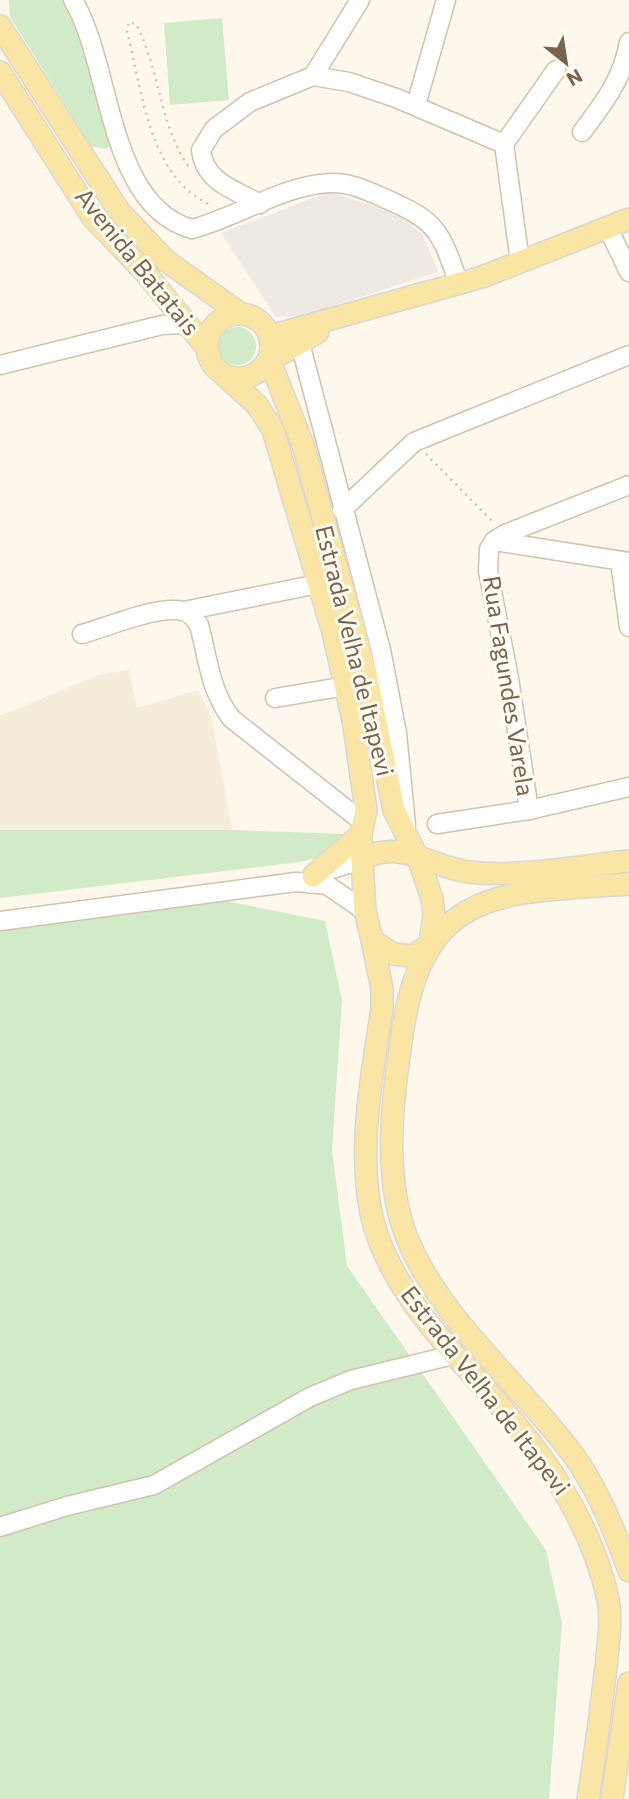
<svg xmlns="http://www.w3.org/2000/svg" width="629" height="1799" font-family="Commissioner,sans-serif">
<rect width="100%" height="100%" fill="#fdf8eb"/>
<path fill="#f5ecd9" d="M129,670l8,38 61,-18 14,30 20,110h-232v-114l98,-41z"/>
<path fill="#eeeae3" d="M329,192l70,22 24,21 15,37 -136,44 -26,1 -55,-84z"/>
<g fill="#d1ebc8">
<path d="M9,0h59l11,17 33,128 -7,4 -14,-3 -81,-129z"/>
<path d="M222,18l7,82 -59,5 -6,-82z"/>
<circle cx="237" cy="346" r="19"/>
<path d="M0,830h232l113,4 -26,24 -20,4 -299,36z"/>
<path d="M216,899l109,22 17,79 -10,150 15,116 199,284 16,73 -13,176h-549v-871z"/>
</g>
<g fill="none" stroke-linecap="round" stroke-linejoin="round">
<g stroke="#d0c2af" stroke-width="21">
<g id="minor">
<path d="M73,0c39,64 34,206 119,229 46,-12 91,-44 138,-46 20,-1 38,8 56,16 52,22 55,34 73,85"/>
<path d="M313,76l47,-76"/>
<path d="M416,105l30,-105"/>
<path d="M582,132c22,-29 41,-54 47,-90"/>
<path d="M260,204c-26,-15 -55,-21 -59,-54l13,-21 36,-27 63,-26 36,6 47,16 108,46"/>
<path d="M608,228l21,44"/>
<path d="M520,262l-16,-118 52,-74"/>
<path d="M300,343l81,307 16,83 9,92"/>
<path d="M0,365l162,-40 25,-1"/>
<path d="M342,510l72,-68 215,-87"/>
<path d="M494,541l135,21"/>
<path d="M620,561l9,66"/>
<path d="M184,611l134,-27"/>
<path d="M82,634c26,-7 75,-29 101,-23 7,2 12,8 16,14 9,33 11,67 33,94l132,104"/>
<path d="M275,698l71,-12"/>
<path d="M529,810l-20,-132 -21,-107 1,-22 5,-8 11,-7 124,-49"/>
<path d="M437,824l92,-14 100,-23"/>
<path d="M319,873l43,-13"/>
<path d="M0,921l296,-39 31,3 38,26"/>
<path d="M0,1527l67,-21 87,-21 156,-88 41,-17 102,-25"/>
</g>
</g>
<g stroke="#dcd6d1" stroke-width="24">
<g id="major">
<path d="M0,26l119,185 46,49 76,54"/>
<path d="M0,72l93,146 50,52 63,77"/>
<circle cx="239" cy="346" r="32"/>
<path d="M270,336l212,-59 147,-58"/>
<path d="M270,354l13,-1 35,-21"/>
<path d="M269,359l34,86 63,229 28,136 25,50 13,39 2,15 -4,30 -17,12 -20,-2 -21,-14 -7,-29 -3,-51c36,-23 68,7 107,12 51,6 108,-6 160,-11"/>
<path d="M224,375l33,30 16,25 60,202 20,88 13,90 -5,24 1,26"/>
<path d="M313,876l48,-42"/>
<path d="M629,884c-126,9 -206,1 -227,151 -9,60 -18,129 0,189 28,87 115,156 169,228 26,34 44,79 58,119"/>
<path d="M372,940l10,49v20c-11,69 -29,164 -3,231 22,58 67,105 107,150 55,61 104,127 122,209 4,21 0,47 -2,68 -5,44 -11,88 -18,132"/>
<path d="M612,1799l17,-116"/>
</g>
</g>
<g stroke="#d8c0a4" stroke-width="2.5" stroke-dasharray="2 5" stroke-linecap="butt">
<path d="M188,166c-29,-43 -28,-96 -52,-142l-7,-2 -2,10c15,57 22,147 84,173"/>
<path d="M426,454l67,68"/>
</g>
<use href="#minor" stroke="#fff" stroke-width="18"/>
<use href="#major" stroke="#fae6a4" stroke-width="21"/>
</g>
<g text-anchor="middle" stroke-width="6" stroke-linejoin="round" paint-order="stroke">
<g font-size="24" fill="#79634d" stroke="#fffcf2">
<text transform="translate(137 262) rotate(51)" y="8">Avenida Batatais</text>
<text transform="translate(354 651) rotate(76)" y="8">Estrada Velha de Itapevi</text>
<text transform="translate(508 686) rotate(81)" y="8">Rua Fagundes Varela</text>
<text transform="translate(485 1391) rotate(52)" y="8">Estrada Velha de Itapevi</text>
</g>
</g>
<g transform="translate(566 63) rotate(150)" stroke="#fffcf2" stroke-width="5" paint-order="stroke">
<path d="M0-5L12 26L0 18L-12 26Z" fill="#79634d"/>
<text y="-10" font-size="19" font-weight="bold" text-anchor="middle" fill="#79634d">N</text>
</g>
</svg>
